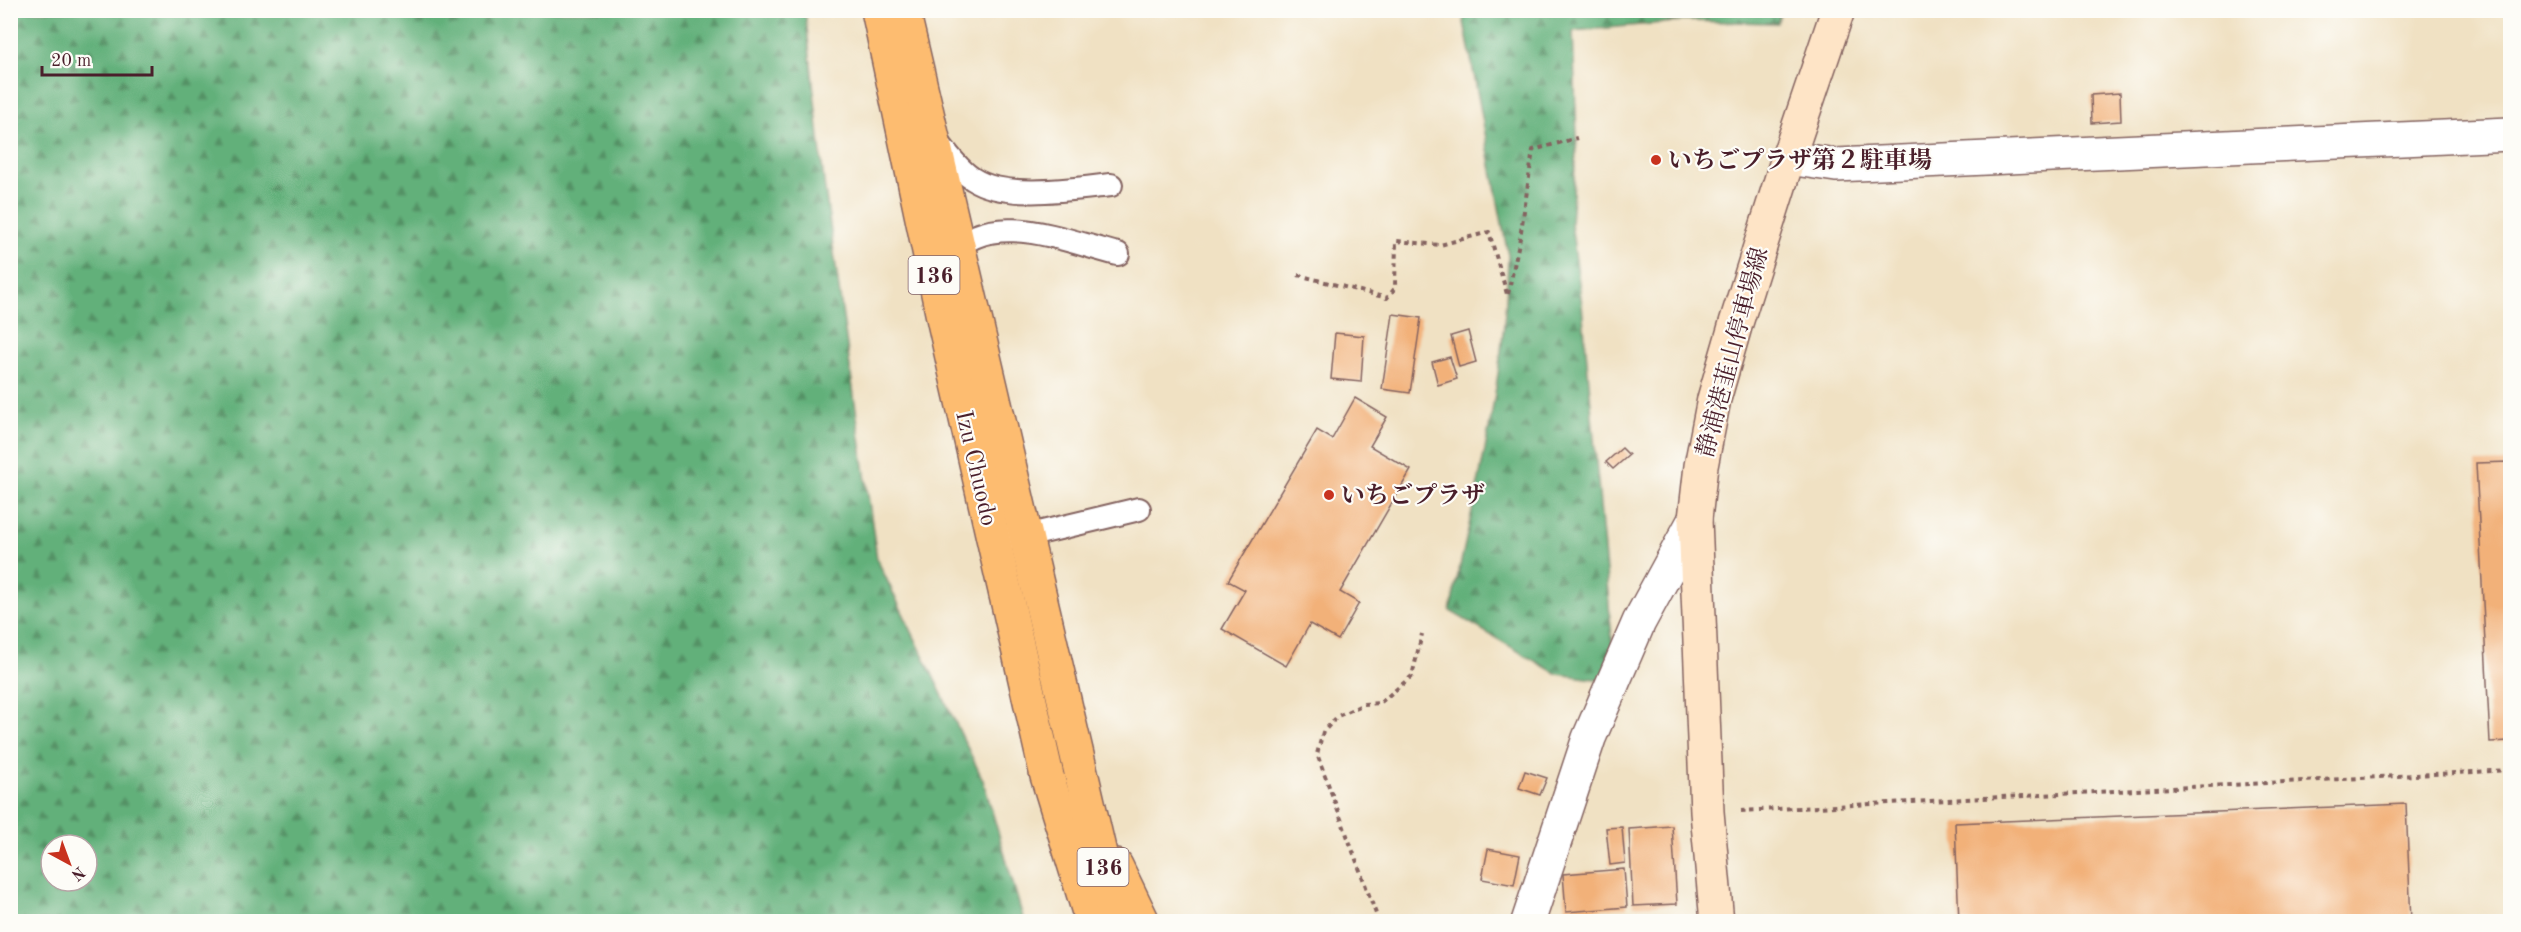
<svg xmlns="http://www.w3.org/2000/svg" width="2521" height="932" font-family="'Old Standard TT','Noto Serif JP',serif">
<defs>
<pattern id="forest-firs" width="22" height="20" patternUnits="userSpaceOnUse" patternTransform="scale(1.5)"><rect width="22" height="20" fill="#62b07a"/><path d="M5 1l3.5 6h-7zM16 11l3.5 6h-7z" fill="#538f64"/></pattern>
</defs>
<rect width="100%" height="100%" fill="#fdfcf7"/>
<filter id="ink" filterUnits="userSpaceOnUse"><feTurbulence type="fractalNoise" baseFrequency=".0167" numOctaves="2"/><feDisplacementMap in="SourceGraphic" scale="12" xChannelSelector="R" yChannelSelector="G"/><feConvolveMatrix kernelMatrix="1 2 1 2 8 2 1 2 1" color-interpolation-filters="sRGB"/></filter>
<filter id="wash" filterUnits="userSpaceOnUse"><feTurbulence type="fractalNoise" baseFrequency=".008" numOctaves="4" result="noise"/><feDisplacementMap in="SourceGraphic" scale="24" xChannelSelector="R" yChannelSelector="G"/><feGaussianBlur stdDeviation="1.35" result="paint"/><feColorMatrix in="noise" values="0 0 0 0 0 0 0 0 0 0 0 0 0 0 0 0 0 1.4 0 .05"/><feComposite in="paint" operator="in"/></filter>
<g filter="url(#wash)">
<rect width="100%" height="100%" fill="#f0e1c3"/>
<g fill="url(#forest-firs)" stroke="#566852" stroke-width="1.5" fill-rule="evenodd">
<path d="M10,11h795l19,171 53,377 106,221 41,141h-1013zM51,845h36v36h-36z"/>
<path d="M1462,11h319l-4,12 -92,-2 -112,10 4,107 -6,85 11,82 34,377 -59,-8 -107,-63c26,-118 56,-235 58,-356z"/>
</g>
<g id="blocks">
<g fill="#f2b179">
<path d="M2120,93l1,28 -29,2 -1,-28z"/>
<path d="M1393,314l28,4 -11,75 -28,-4z"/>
<path d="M1468,331l8,31 -17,5 -8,-31z"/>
<path d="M1335,333l29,3 -3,46 -30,-3z"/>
<path d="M1450,357l7,22 -19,6 -6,-23z"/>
<path d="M1355,398l32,19 -17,29 41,24 -71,122 19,11 -21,37 -28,-16 -24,42 -64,-37 23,-39 -17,-9 89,-151 15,9z"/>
<path d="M1622,448l7,7 -16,14 -7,-7z"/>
<path d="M2510,462v279l-20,1 -14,-279z"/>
<path d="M1525,771l22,7 -7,17 -21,-7z"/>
<path d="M2406,804l5,118h-452l-4,-99z"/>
<path d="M1672,826l5,78 -44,2 -4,-77z"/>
<path d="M1622,827l3,36 -15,2 -4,-37z"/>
<path d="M1488,849l32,6 -6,30 -32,-6z"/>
<path d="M1624,869l3,38 -61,5 -3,-38z"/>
</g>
</g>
</g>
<g filter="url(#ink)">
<use href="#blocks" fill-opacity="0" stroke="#846360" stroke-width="1.5"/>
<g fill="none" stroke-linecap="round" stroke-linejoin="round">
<g stroke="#846360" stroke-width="26">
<g id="service">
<path d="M937,141c11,13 21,29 36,38 32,21 101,10 138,6"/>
<path d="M949,256c41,-50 118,-14 169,-2"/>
<path d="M1012,537l14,-1 113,-27"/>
</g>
</g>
<g stroke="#846360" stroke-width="36">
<g id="minor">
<path d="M1788,158l48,7 674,-31"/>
<path d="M1528,922l61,-184 50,-116 56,-103"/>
</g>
</g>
<g stroke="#846360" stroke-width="36">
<path id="secondary" d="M1717,922l-10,-110 -12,-293 6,-53 13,-67 22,-76 52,-165 50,-148"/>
</g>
<g stroke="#846360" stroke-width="36">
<g id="motorway">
<path d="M878,10l66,312 103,454 45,146"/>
<path d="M903,10l213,912"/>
<path d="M1116,866l27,56"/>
</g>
</g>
<g stroke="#846360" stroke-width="4" stroke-dasharray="4.5 4.5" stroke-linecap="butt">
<path d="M1298,275l89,23 8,-10 1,-47 44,4 49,-13 18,62"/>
<path d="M1508,294l12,-56 13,-88 44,-12"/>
<path d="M1741,811l769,-41"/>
<path d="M1379,922l-62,-168 6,-22 15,-16 26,-12 16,-1 32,-27 10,-42"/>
</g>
<use href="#service" stroke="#fff" stroke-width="22"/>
<use href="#minor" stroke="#fff" stroke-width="33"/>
<use href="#secondary" stroke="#fee4c6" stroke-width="33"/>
<use href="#motorway" stroke="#fdbc70" stroke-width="33"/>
</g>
</g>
<g fill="#c8321e" stroke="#fdfcf7" stroke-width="2">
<circle cx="1656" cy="160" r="6"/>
<circle cx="1329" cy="495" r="6"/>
</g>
<g text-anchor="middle" stroke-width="4.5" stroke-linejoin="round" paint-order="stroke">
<g fill="#fdfcf7" stroke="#806168" stroke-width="1.5">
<rect x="908.5" y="256" width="51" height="38" rx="4.5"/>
<rect x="1077.5" y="848" width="51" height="38" rx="4.5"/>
</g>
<g font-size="22" font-weight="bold" fill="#4a1f2b">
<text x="934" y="283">136</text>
<text x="1103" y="875">136</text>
</g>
<g font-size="24" font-weight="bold" fill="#4a1f2b" stroke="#fdfcf7" text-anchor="start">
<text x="1668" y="168">いちごプラザ第２駐車場</text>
<text x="1341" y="503">いちごプラザ</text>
</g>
<g font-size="24" fill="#4a1f2b" stroke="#fdfcf7">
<text transform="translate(1732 352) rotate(-75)" y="8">静浦港韮山停車場線</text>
<text transform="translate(977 468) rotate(77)" y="8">Izu Chuodo</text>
</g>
</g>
<rect width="2521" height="932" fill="none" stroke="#fdfcf7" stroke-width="36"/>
<g transform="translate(69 863) rotate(139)"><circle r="28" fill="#fdfcf7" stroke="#b5a4a5" stroke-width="1.5"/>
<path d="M0-4.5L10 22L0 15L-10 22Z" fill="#c8321e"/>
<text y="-9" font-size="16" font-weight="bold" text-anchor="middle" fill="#4a1f2b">N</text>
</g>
<path d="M42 66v9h110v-9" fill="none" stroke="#4a1f2b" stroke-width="3"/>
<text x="51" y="66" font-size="18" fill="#4a1f2b" stroke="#fdfcf7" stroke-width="4.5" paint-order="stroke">20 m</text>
</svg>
